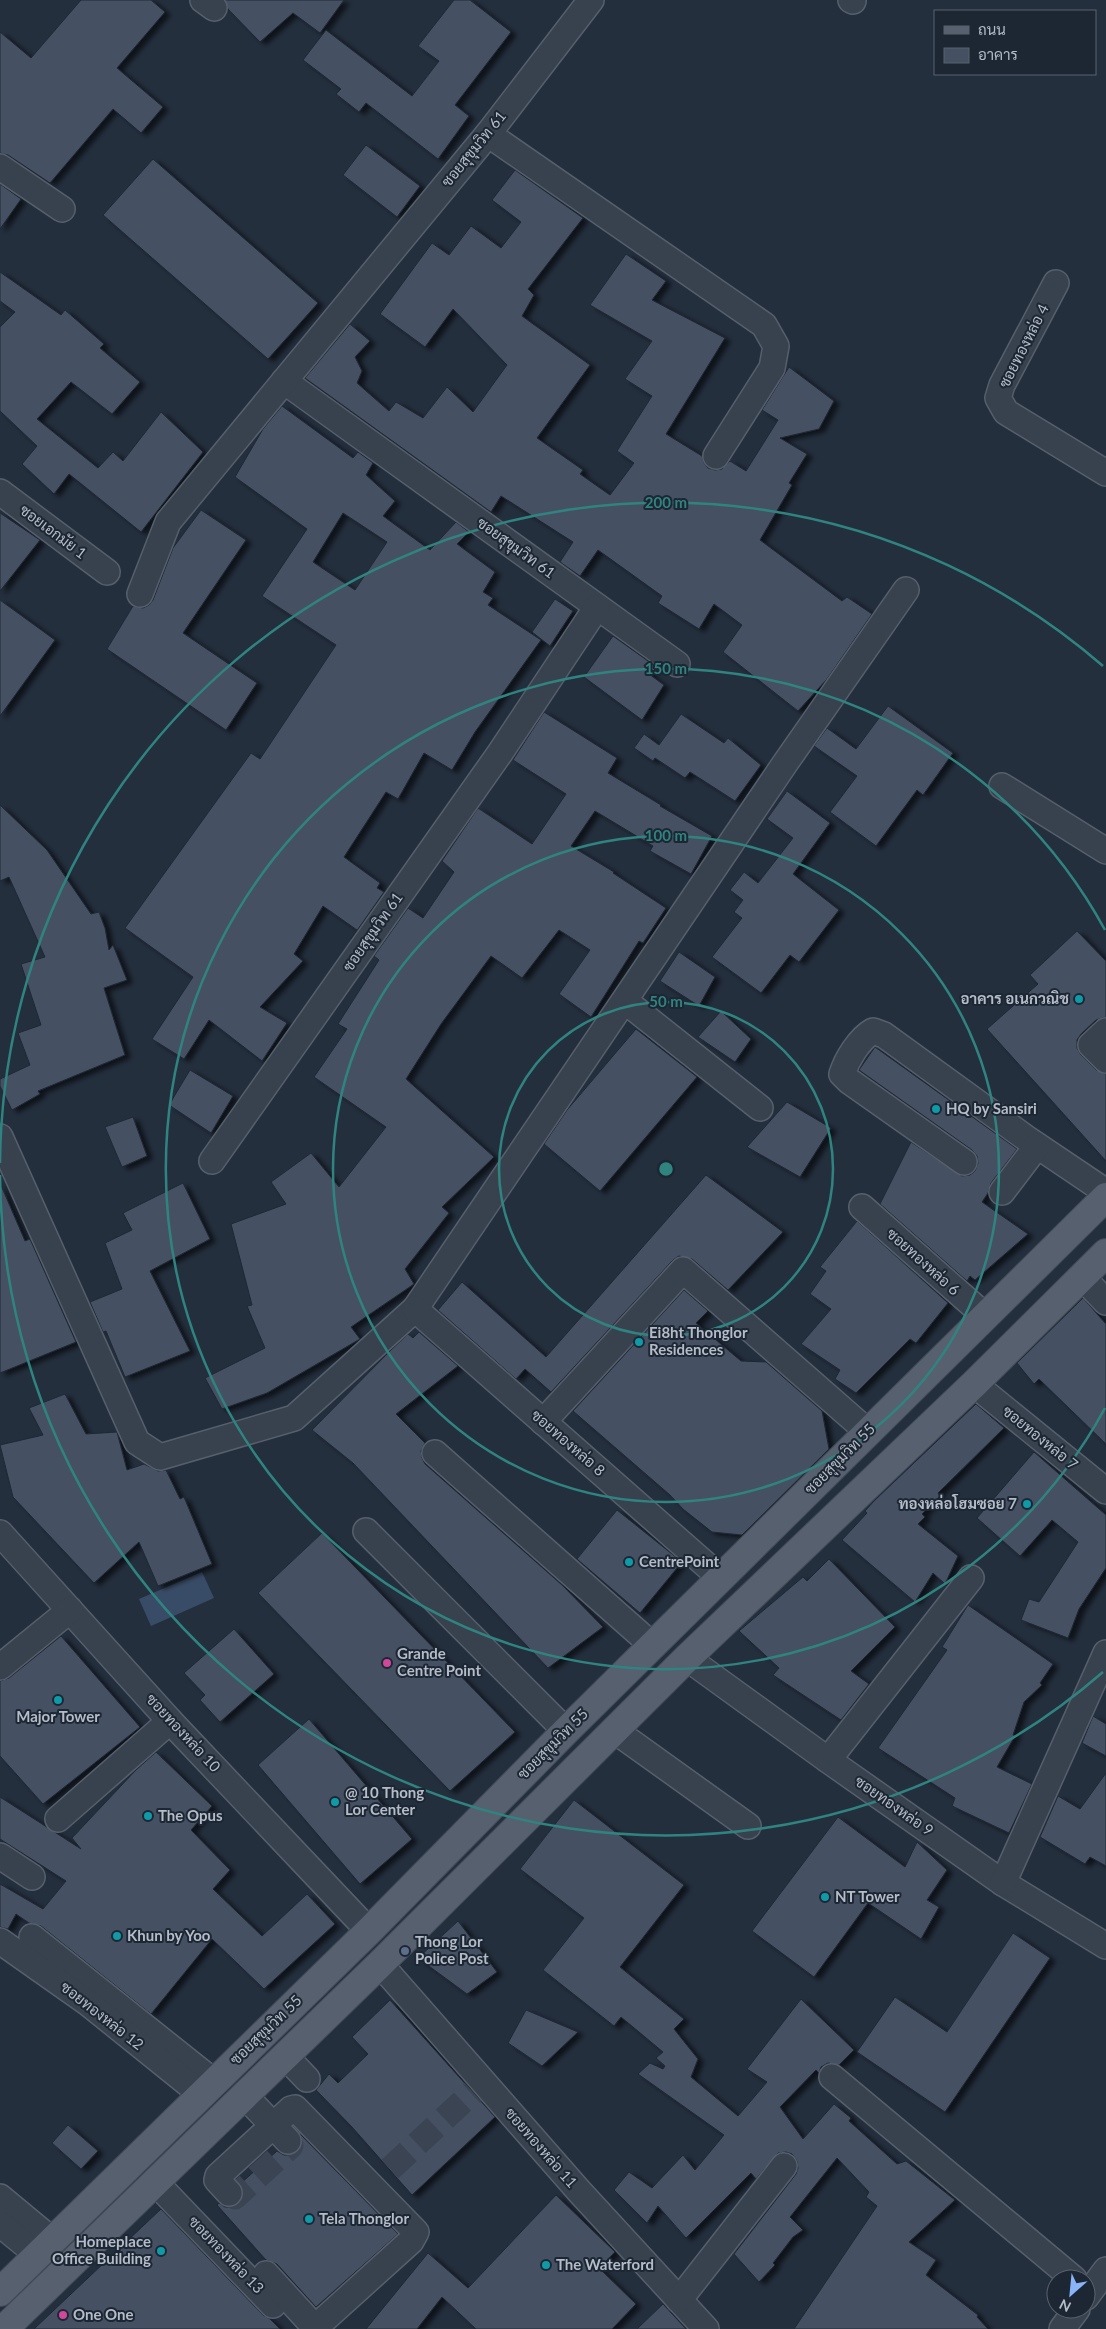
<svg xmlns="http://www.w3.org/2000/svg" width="1106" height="2329" font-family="Lato,Sarabun,sans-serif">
<defs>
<filter id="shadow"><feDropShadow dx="5.5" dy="3" stdDeviation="2.5" flood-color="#0009"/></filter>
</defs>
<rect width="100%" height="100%" fill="#242f3e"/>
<path fill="#394c67" d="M202,1572l12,26 -63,28 -12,-27z"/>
<g fill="#455162" stroke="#1f2835" fill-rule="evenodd" filter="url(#shadow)">
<path d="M81,0h70l14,12 -48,56 46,39 -22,26 -28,-24 -63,74 -42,-28 -8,-2v-121l31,26z"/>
<path d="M225,0h119l-24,33 -27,-20 -33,29 -32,-33z"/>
<path d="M454,0h16l41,32 -56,73 14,11 -31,43 -72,-56 -7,9 -23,-18 5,-5 -38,-29 23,-30 86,66 27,-35 -21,-15z"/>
<path d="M366,145l54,41 -23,31 -54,-42z"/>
<path d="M153,159l165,144 -50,56 -165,-144z"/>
<path d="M515,170l68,48 -55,71 6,6 -12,21 68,49 -53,73 46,32 -3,4 30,21 24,-32 -17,-12 35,-55 -27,-17 27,-38 -62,-36 36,-51 40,27 -14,19 73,38 -59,96 36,22 2,7 4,5 7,2 7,-1 8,-8 16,10 32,-51 -16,-10 27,-43 45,34 -15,28 -39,9 27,16 -18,29 3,2 -32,55 82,61 5,-4 25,17 -45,65 -29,32 -75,-59 19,-27 -28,-21 -15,25 -41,-26 4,-7 -64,-46 -18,26 -20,-14 13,-20 -72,-46 -10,16 -186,-134 45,-54 20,17 -15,16 7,14 -5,12 32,28 7,-9 27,16 24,-31 26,25 34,-47 -54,-56 -28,38 -45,-33 52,-71 17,12 22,-29 30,22 20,-26 -29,-22z"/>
<path d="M0,184l21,15 -21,30z"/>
<path d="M0,272l61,43 4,-5 39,34 -4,4 40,34 -28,32 -41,-32 -34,37 61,49 15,-16 10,9 38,-49 42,40 -62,80 -72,-58 -15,20 -32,-30 15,-18 -37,-35v-84l15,-15 -15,-11z"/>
<path d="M282,406l71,52 5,-6 15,11 -7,12 29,26 -12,15 47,34 26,-28 13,10 -12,12 38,28 -12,20 10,6 -5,7 53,35 -66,92 -23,38 -28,-17 -26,46 -12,-7 -42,65 36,26 -3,5 7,4 -33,47 6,-9 -34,-24 -29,48 9,7 -43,46 27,16 -25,38 -53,-41 -25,39 -32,-20 41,-62 -68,-49 126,-175 9,6 76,-114 -74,-49 45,-67 -72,-52 28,-48zM343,513l44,29 -32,48 -42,-28z"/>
<path d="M201,510l45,30 -63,93 74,50 -31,47 -119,-81 26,-43 10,2 6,-3 4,-5 20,-52z"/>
<path d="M0,513l40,27 -40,51z"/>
<path d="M555,599l18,12 -23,35 -18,-14z"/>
<path d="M0,600l55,40 -55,76z"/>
<path d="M613,636l42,30 -6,8 15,11 -22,35 -58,-43z"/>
<path d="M888,706l65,47 -30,42 -6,-5 -41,56 -46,-34 27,-36 -43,-30 13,-18 29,21z"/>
<path d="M544,712l73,46 -9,15 53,32 -1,1 52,30 -21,38 -41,-23 3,-5 -58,-35 -24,35 43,26 -1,1 53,35 -23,35 -4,-2 -48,76 -32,-23 31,-44 -31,-20 -37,48 -31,-22 -50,68 -35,55 88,78 -52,50 7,6 -44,56 9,15 -63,43 9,12 -93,54 -45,16 -17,-31 60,-30 -18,-42 5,-1 -21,-81 55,-20 -15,-22 40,-29 28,34 47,-60 -72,-50 33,-48 -9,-5 41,-64 -5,-4 34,-48 15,10 31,-46 -12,-11 36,-53 54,36 34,-50 -53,-34z"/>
<path d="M681,714l43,29 4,-5 33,27 -26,36 -45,-29 -5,6 -30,-20 -2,3 -19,-13 10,-14 15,11z"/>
<path d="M787,791l43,32 -37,51 46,36 -40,52 -9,-7 -29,38 -49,-36 30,-39 -8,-6 9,-12 -13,-10 14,-18 14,11 35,-45 -26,-19z"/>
<path d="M0,805l47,45 44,64 8,-2 6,16 4,22 4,-5 14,35 -23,8 21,67 -87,36 2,3 -28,16 -12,-24v-7l30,-14 -12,-32 23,-8 -20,-61 24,-7 -36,-80 -9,4z"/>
<path d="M1077,931l29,30v56l-10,3 -15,14 -4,6v8l4,7 15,15 10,4v87l-119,-132 51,-45 -8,-9z"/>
<path d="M679,952l36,25 -16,29 -39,-25z"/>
<path d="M721,1011l30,28 -16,23 -37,-25z"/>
<path d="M636,1029l61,48 -97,114 -56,-47 23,-34z"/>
<path d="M875,1047l142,102 -26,34 -3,10 -6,9 46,32 -53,46 -5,-4 -3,5 -87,-77 31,-62 51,34 8,-1 5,-4 3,-8 -1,-7 -5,-6 -113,-80z"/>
<path d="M190,1070l43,26 -22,37 -42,-28z"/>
<path d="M787,1102l44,26 -31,49 -53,-30z"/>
<path d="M133,1117l14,39 -25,11 -17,-40z"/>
<path d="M706,1175l77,57 -55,58 -36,-31 -13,-3 -6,4 -122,132 -26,-23 -9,10 -78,-69 24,-28 84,75z"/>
<path d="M0,1183l25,58 5,-2 46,103 -76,31z"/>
<path d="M183,1183l27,56 -60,32 40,80 -65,26 -19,-46 -3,1 -13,-30 32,-13 -17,-46 27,-13 -9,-17z"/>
<path d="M857,1221l91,82 -32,40 -6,-4 -54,54 -21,-14 5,-9 -39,-26 30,-35 -21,-15 16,-23 -6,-4z"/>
<path d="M684,1290l24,21 -12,12 45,38 25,1 56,49 7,38 -87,86 -30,-3 -29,-23 -13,-14 -97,-84z"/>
<path d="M1083,1298l23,26v120l-67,-65 -5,5 -17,-21z"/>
<path d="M419,1332l39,34 -62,48 29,29 -4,8 1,7 3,6 137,121 41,42 -55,41 -195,-205 -41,-33 79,-80 17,-16 5,4z"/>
<path d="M65,1394l21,40 31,-2 10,38 17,-6 14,7 8,-1 14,29 4,-2 28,67 -54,22 -19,-44 -45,41 -81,-86 -13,-52 43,-10 -14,-27z"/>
<path d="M976,1404l28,24 -66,65 2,3 -18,18 3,3 -7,7 40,32 -13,28 -12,-11 -18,29 -73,-62 25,-27 -2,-2 9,-10z"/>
<path d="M1034,1452l72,63v53l-27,41 -11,29 -47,-18 8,-21 10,3 39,-60 -26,-22 -32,36 -43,-38z"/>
<path d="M617,1510l65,52 -42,51 -63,-54z"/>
<path d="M322,1533l193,199 -65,59 -192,-198z"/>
<path d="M829,1559l66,68 -44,44 18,13 -28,36 -68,-45 6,-7 -40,-37 64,-54 4,4z"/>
<path d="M968,1605l85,59 -13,19 2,2 -18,17 -11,33 2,1 -18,31 35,17 -23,49 -57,-27 3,-8 -77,-50 69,-98 -5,-3z"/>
<path d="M234,1629l40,45 -54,48 -20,-22 5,-5 -21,-22z"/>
<path d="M61,1636l79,91 -97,77 -43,-48v-75l9,-3z"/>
<path d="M1093,1716l13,8v32l-24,-13z"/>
<path d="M309,1719l103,120 -52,45 -102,-119z"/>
<path d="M156,1752l56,54 -21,24 39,40 -17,19 49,47 45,-42 28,30 -71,65 -52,-50 -61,75 -110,-88 -12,-3 -13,-9 -8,15 -8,-2v-43l43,25 23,-28 -66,-42v-42l81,52 -9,-11 63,-67z"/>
<path d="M1106,1773v93l-16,-9 -5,7 -45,-27 18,-41 22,13z"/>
<path d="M574,1800l110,85 -64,82 64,52 -10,10 24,30 -7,18 47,39 29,-34 -20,-13 54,-70 53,51 -15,15 -11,-2 -7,4 -2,6 -3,-3 -36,37 23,32 31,-35 17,14 -2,3 48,43 9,-3 49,39 -46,42 27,18 -10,15 52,40 -1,2 11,12h-194l83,-123 -11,-9 3,-5 -32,-34 -47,59 13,13 -10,7 -20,26 2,2 -16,17 -25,-28 62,-80 2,-6 -1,-7 -5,-7 -6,-2 -8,1 -22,26 -5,-6 -65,65 -28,-32 -11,17 -33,-33 15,-18 23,16 31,-33 12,15 29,-35 -86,-61 12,-11 13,6 2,-3 -9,-8 7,-6 -42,-35 -7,9 -71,-56 41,-52 -64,-49z"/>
<path d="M838,1817l67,50 12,-25 30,28 -20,30 12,7 -18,32 -53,-36 -54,74 -62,-46z"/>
<path d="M458,1921l39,51 -30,22 -49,-36z"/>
<path d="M1013,1933l37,25 -105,154 -88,-60 38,-55 52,35z"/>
<path d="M390,2000l105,117 -83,78 -60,-68 -36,-37 13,-16 9,9 30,-29 -16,-17z"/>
<path d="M526,2010l52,22 -36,34 -34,-23z"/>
<path d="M68,2125l30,26 -17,18 -29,-26z"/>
<path d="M300,2134l98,100 -82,73 -39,-43 -11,-4 -49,-55 2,-2 6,4h7l6,-3 5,-7 -3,-13 37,-33 7,4h8l6,-3 4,-7z"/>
<path d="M556,2195l59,57 -16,16 37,36 -24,25h-136l-34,-32 -25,32h-51l62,-76 40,35z"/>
<path d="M161,2209l102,106 7,4 10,10h-246z"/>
<path d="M663,2304l23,25h-49z"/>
</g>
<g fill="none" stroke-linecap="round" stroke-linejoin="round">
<g stroke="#3a4453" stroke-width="25" stroke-dasharray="25 12" stroke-linecap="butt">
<path d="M390,2169l83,-77"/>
<path d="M229,2193l6,4 56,-51 -3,-5"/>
</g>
<g stroke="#565f6c" stroke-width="28">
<g id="minor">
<path d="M203,0l11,8"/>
<path d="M851,0l2,1"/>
<path d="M488,134l276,191 12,21 -4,22 -56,88"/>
<path d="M0,167l62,42"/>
<path d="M1056,283l-54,102 -4,13 8,14 100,61"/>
<path d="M284,381l393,283"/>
<path d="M0,492l107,80"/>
<path d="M140,594l28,-72 320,-388 103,-134"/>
<path d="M1002,786l104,65"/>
<path d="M625,1001l135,107"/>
<path d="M1106,1031l-15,14 15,15"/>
<path d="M0,1137l137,305 23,15 134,-39 121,-109 371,-547 120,-172"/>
<path d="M212,1161l288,-408 97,-146"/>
<path d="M964,1162l-115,-81 -7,-7c5,-15 17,-35 31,-43l11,4 142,103 80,54"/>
<path d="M1002,1192l35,-46"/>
<path d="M862,1207l123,109"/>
<path d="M1082,1277l24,25"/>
<path d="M415,1309l306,269"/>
<path d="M974,1384l132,107"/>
<path d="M543,1422l140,-152 185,162"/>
<path d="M435,1453l217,192"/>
<path d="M366,1531l200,200"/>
<path d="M0,1533l170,188 199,210"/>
<path d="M687,1658l141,102 175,123 103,63"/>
<path d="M0,1667l70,-57"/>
<path d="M614,1730l134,96"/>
<path d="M828,1760l143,-182"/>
<path d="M58,1819l112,-98"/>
<path d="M0,1856l32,21"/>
<path d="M1003,1883l103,-230"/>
<path d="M32,1937l182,145"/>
<path d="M0,1941l88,62 113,91"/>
<path d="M380,1964l199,227 127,138"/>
<path d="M285,2056l22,23"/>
<path d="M832,2077l242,202"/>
<path d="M244,2095l44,46"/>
<path d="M155,2182l118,123"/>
<path d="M229,2193l-12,-13 1,-4 73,-67 4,-1 121,124 -5,9 -93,84 -8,-3 -44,-48"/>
<path d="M0,2197l53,44"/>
<path d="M0,2224l38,31"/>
<path d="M1086,2297l20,-27"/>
<path d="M679,2300l105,-134"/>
<path d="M1062,2329l15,-20"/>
</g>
</g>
<g stroke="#414a57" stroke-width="30">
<g id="major">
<path d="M0,2292l369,-361 197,-200 540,-534"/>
<path d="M4,2329l376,-365 307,-306 287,-274 132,-131"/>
</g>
</g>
<use href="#minor" stroke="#38414e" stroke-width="25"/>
<use href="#major" stroke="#56606e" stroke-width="28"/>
</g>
<g fill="none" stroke="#308480" stroke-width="2.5">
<circle cx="666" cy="1169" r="167"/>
<circle cx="666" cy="1169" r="333"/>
<path d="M1105 1408A500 500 0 1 1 1105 930"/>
<path d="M1103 1672A666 666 0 0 1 0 1175M0 1163A666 666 0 0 1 1103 666"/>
</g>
<g fill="#0f9aa8" stroke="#1d2633" stroke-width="2">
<circle cx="1079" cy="999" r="5"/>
<circle cx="936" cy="1109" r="5"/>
<circle cx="639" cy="1342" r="5"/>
<circle cx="1027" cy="1504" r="5"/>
<circle cx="629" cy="1562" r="5"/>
<circle cx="58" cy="1700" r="5"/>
<circle cx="335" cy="1802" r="5"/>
<circle cx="148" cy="1816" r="5"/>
<circle cx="825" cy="1897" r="5"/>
<circle cx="117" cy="1936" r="5"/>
<circle cx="309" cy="2219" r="5"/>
<circle cx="161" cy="2251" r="5"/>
<circle cx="546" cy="2265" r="5"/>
</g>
<g fill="#d1479c" stroke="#1d2633" stroke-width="2">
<circle cx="387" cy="1663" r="5"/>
<circle cx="63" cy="2315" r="5"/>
</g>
<circle fill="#5c6f8a" stroke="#1d2633" stroke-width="2" cx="405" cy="1951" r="5"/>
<g text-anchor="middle" stroke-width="4" stroke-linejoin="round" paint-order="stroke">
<g font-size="15" fill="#b4bcc9" stroke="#1d2633">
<text transform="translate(474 149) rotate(-51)" y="5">ซอยสุขุมวิท 61</text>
<text transform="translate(1024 346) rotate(-63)" y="5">ซอยทองหล่อ 4</text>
<text transform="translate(53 532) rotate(37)" y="5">ซอยเอกมัย 1</text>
<text transform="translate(516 548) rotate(36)" y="5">ซอยสุขุมวิท 61</text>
<text transform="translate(373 932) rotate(-55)" y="5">ซอยสุขุมวิท 61</text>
<text transform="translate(923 1262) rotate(42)" y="5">ซอยทองหล่อ 6</text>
<text transform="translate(1040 1438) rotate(39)" y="5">ซอยทองหล่อ 7</text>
<text transform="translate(568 1443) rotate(41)" y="5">ซอยทองหล่อ 8</text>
<text transform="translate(840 1459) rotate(-45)" y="5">ซอยสุขุมวิท 55</text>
<text transform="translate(183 1733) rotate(47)" y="5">ซอยทองหล่อ 10</text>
<text transform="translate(553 1744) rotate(-45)" y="5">ซอยสุขุมวิท 55</text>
<text transform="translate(894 1806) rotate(35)" y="5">ซอยทองหล่อ 9</text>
<text transform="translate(102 2016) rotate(38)" y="5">ซอยทองหล่อ 12</text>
<text transform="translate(266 2030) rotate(-44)" y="5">ซอยสุขุมวิท 55</text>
<text transform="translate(541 2148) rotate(49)" y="5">ซอยทองหล่อ 11</text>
<text transform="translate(226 2255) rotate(46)" y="5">ซอยทองหล่อ 13</text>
</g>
<g font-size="15" font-weight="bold" fill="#b4bcc9" stroke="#1d2633" text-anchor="start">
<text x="1069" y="1004" text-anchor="end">อาคาร อเนกวณิช</text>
<text x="946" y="1114">HQ by Sansiri</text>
<text x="649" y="1338">Ei8ht Thonglor<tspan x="649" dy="17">Residences</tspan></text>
<text x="1017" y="1509" text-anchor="end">ทองหล่อโฮมซอย 7</text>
<text x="639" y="1567">CentrePoint</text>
<text x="397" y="1659">Grande<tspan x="397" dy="17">Centre Point</tspan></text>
<text x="58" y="1722" text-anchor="middle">Major Tower</text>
<text x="345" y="1798">@ 10 Thong<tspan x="345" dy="17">Lor Center</tspan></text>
<text x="158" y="1821">The Opus</text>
<text x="835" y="1902">NT Tower</text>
<text x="127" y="1941">Khun by Yoo</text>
<text x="415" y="1947">Thong Lor<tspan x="415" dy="17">Police Post</tspan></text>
<text x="319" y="2224">Tela Thonglor</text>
<text x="151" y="2247" text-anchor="end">Homeplace<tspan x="151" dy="17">Office Building</tspan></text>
<text x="556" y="2270">The Waterford</text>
<text x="73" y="2320">One One</text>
</g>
</g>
<circle cx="666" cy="1169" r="8" fill="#308480" stroke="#1d2633" stroke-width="2.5"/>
<g font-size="15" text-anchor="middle" font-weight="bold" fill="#308480" stroke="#1d2633" stroke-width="4" stroke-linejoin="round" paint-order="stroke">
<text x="666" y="508">200 m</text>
<text x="666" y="674">150 m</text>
<text x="666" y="841">100 m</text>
<text x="666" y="1007">50 m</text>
</g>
<rect x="934" y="10" width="162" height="65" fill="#1d2633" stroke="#59626f"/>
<rect x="944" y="26" width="25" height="8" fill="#56606e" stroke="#59626f"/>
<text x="978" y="35" font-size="15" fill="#b4bcc9">ถนน</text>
<rect x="944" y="48" width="25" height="15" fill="#455162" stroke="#59626f"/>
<text x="978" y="60" font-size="15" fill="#b4bcc9">อาคาร</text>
<g transform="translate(1071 2294) rotate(207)"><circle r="24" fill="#1d2633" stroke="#59626f"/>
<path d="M0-4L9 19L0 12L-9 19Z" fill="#8ab4f8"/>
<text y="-8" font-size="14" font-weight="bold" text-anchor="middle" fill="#b4bcc9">N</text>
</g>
</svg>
